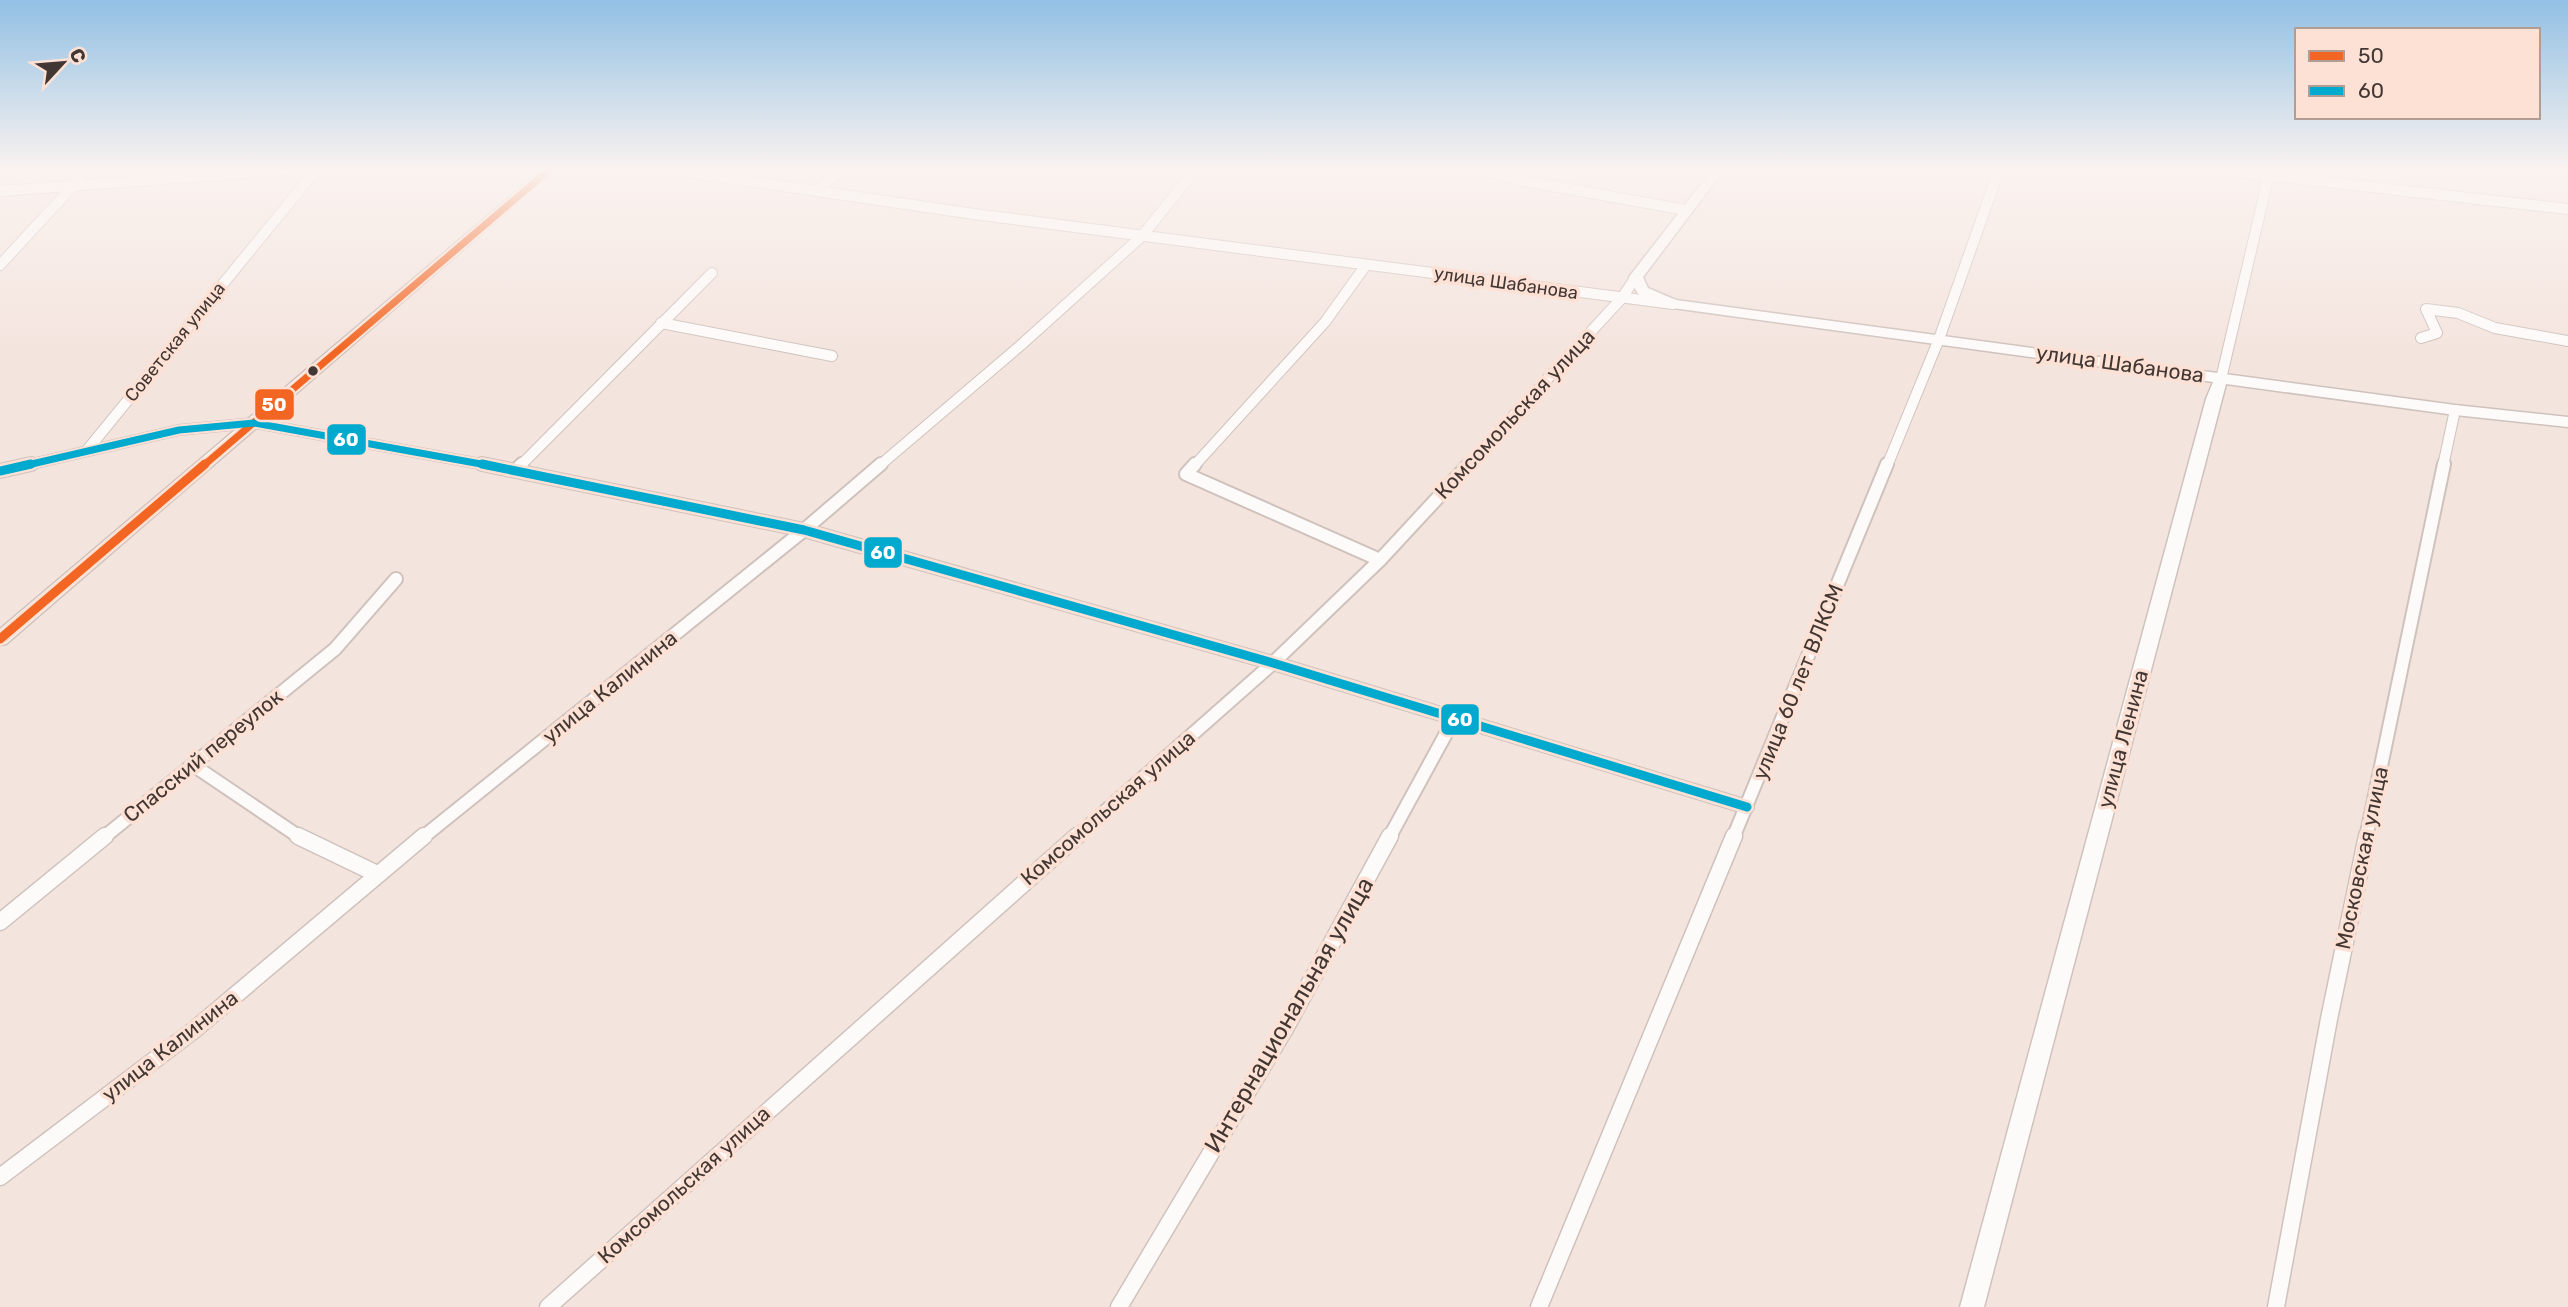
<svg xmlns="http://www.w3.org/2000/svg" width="2568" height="1307" font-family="Rubik,sans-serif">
<rect width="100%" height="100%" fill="#f4e4de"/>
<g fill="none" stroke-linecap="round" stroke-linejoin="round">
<g stroke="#cfc2bd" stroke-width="12">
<g id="street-far2">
<path d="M673,170l301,44 699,90"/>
<path d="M1481,170l49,12 156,28"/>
<path d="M2218,170l350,39"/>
<path d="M0,191l286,-21"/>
<path d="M818,191l21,-21"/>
<path d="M0,265l72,-78 11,-17"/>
<path d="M661,323l171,33"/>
<path d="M2421,338l16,-5 -11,-24 32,4 37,15 73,13"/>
<path d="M2221,379l49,-209"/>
<path d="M88,449l228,-279"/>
<path d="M23,466l156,-36 75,-7 238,43"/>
<path d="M520,466l192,-193"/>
<path d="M879,466l142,-121 121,-109 53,-66"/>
<path d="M1194,466l131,-144 41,-57"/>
<path d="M1467,466l154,-167 15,-22"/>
<path d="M1887,466l52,-127 60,-169"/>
<path d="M2443,466l12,-56"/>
</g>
</g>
<g stroke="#cfc2bd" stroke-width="16">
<g id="street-far1">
<path d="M482,464l322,66 469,133 474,144"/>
<path d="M1195,464l-9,10 194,86"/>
<path d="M516,470l6,-6"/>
<path d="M0,471l31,-7"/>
<path d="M193,765l108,73"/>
<path d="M103,838l232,-189 61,-70"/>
<path d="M422,838l382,-308 77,-66"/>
<path d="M1075,838l198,-175 107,-103 89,-96"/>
<path d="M1389,838l65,-119"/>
<path d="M1733,838l154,-374"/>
<path d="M2366,838l78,-374"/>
</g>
</g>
<g stroke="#cfc2bd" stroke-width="19">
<g id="street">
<path d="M298,836l79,38"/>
<path d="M0,922l105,-86"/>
<path d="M0,1177l194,-147 230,-194"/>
<path d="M548,1307l529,-471"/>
<path d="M1119,1307l167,-280 104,-191"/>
<path d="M1539,1307l195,-471"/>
<path d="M2276,1307l53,-288 38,-183"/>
</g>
</g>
<g stroke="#cfc2bd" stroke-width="3">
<g id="secondary">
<path d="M542,170h13l-549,474 -6,1v-16z"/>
<path d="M1712,170h12l-81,107 5,11 28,12 779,105 113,12v10l-113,-12 -229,-31 -242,923h-24l246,-908 7,-17 -540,-74 -35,-14 -9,-17z"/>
<path d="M2557,170h11v6z"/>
</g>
</g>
<use href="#street-far2" stroke="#fdfbfa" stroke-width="10"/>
<use href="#street-far1" stroke="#fdfbfa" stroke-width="12"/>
<use href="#street" stroke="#fdfbfa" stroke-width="16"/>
<use href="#secondary" fill="#fdfbfa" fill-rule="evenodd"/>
<g stroke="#fde1d5" stroke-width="11">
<path id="bus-1-far1" d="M203,466l346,-296"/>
</g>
<g stroke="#fde1d5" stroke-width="14">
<path id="bus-1" d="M0,639l205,-175"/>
</g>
<g stroke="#fde1d5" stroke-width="11">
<path id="bus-2-far1" d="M23,466l156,-36 75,-7 238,43"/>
</g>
<g stroke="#fde1d5" stroke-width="14">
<g id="bus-2">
<path d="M482,464l322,66 469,133 474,144"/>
<path d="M0,471l31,-7"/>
</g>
</g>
<use href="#bus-1-far1" stroke="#f26522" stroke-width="7"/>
<use href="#bus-1" stroke="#f26522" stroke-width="9"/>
<use href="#bus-2-far1" stroke="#00a9ce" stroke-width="7"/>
<use href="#bus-2" stroke="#00a9ce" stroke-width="9"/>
</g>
<linearGradient id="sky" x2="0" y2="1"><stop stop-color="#92c0e4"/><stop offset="0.48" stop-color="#faf3f0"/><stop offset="1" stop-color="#faf3f0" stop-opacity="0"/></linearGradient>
<rect width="2568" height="353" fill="url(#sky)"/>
<circle fill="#423733" stroke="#fde1d5" stroke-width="2.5" cx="313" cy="371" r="6"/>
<g text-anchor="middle" stroke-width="7" stroke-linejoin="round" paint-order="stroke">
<g font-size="18" fill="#423733" stroke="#fde1d5">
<text transform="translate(1506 283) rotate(8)" y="6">улица Шабанова</text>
<text transform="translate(175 342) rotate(-51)" y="6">Советская улица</text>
</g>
<g font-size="21" fill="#423733" stroke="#fde1d5">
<text transform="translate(2120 364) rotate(8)" y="7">улица Шабанова</text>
<text transform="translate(1515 414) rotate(-47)" y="7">Комсомольская улица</text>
<text transform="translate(1798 682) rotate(-68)" y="7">улица 60 лет ВЛКСМ</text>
<text transform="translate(610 687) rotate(-39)" y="7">улица Калинина</text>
<text transform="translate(2123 739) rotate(-75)" y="7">улица Ленина</text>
<text transform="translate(203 756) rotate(-39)" y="7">Спасский переулок</text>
<text transform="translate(1108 808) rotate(-41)" y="7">Комсомольская улица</text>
<text transform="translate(2362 858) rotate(-78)" y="7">Московская улица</text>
<text transform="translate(170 1046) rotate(-38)" y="7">улица Калинина</text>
<text transform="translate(684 1185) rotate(-42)" y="7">Комсомольская улица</text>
</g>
<g font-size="24" fill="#423733" stroke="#fde1d5">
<text transform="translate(1289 1015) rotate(-60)" y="8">Интернациональная улица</text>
</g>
</g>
<g stroke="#fde1d5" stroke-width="2.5">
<rect x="254" y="388" width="41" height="33" rx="7" fill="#f26522"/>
<rect x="326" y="423" width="41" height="33" rx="7" fill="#00a9ce"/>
<rect x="863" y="536" width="40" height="33" rx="7" fill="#00a9ce"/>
<rect x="1440" y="703" width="40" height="33" rx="7" fill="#00a9ce"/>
</g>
<g font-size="19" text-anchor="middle" font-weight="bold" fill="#fff">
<text x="274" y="411">50</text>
<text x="346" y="446">60</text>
<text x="883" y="559">60</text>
<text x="1460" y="726">60</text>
</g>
<rect x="2295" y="28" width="245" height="91" fill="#fde1d5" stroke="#b29d94" stroke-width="2"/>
<rect x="2309" y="51" width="35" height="10" fill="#f26522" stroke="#b29d94" stroke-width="2"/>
<text x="2358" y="63" font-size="21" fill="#423733">50</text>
<rect x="2309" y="86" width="35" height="10" fill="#00a9ce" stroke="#b29d94" stroke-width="2"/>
<text x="2358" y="98" font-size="21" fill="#423733">60</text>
<g transform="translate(63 63) rotate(64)" stroke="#fde1d5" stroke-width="5" paint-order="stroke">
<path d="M0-5L12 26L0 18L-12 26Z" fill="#423733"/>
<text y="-10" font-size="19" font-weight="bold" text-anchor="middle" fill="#423733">С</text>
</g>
</svg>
